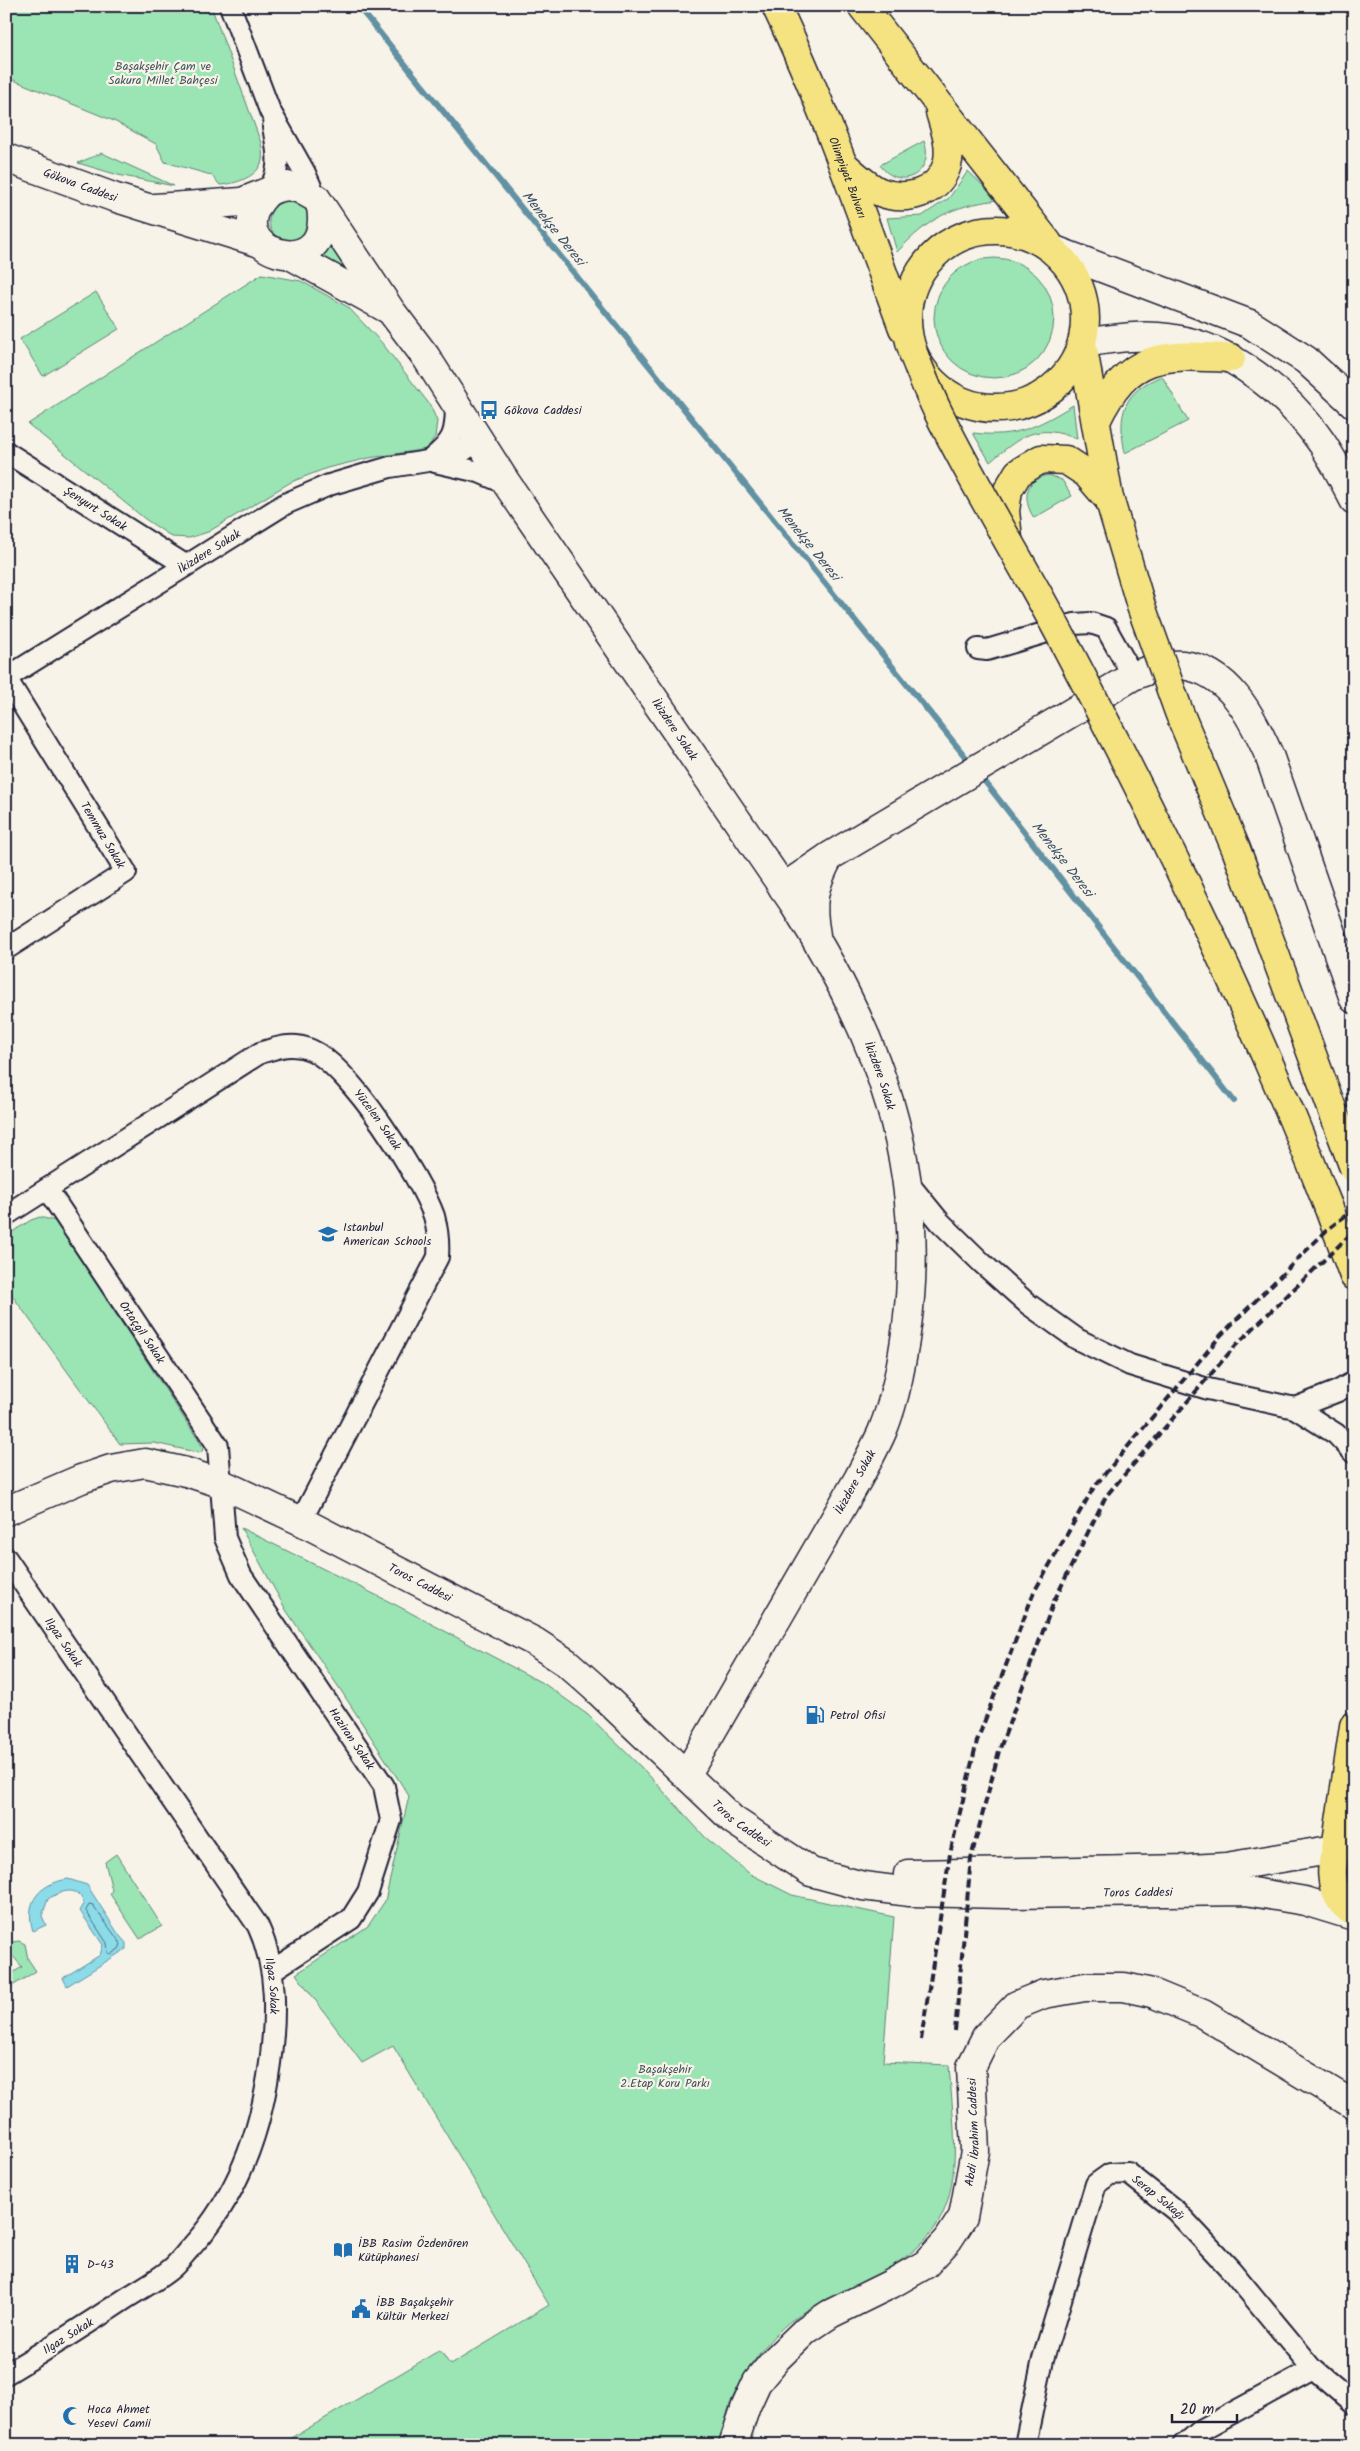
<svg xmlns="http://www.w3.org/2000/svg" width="1360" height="2451" font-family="Kalam,sans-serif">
<rect width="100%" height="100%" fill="#f7f3e8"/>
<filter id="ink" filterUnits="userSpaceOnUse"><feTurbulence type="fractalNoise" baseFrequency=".02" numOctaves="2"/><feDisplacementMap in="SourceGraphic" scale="10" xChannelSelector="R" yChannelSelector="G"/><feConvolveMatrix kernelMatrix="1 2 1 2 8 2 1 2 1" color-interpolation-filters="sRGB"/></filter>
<g filter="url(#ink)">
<g fill="#9be4b3" stroke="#5e8377">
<path d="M6,6h205l50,137c1,5 2,12 1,17 -3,17 -27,24 -42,25l-9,-10 -46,-13 -9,-18 -42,-23 -108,-44z"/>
<path d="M924,141c12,31 -24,52 -44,24z"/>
<path d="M102,153l72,33 -56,-11 -40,-12z"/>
<path d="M968,171l30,29c-48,6 -68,18 -101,52l-10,-34 35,-2 27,-18z"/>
<circle cx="289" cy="221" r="20"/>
<path d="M333,235l39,58 -56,-34z"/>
<circle cx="994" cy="318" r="60"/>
<path d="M262,274l39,7 47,26 34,36 48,62 7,16 -2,16 -8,12 -58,9 -42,10 -36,14 -83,50 -19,6 -17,-1 -27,-18 -117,-95z"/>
<path d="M96,292l23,37 -76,47 -23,-37z"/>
<path d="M1162,376l26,45 -63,32c-8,-39 -2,-62 37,-77z"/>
<path d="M1073,405l4,34c-41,-17 -56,-3 -87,23l-17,-29c43,5 64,-6 100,-28z"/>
<path d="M1049,475l13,5 10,16 -38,22c-12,-18 -10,-40 15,-43z"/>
<path d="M40,1217l15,4 146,223 2,6 -3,3 -46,-10 -34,1 -114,-157v-51l25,-16z"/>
<path d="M241,1528l155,77 150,80 42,30 57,56 60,66 45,37 42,21 102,22 -11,145 66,3c3,47 13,101 -5,146 -23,56 -99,75 -145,104 -29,19 -51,52 -66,82 -7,14 -9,33 -13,48h-440l160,-95 10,15 99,-60 -156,-259 -31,17 -66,-89 72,-48 17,-25 24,-105 -67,-104 -56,-82z"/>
<path d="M116,1854l46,72 -22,13 -30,-45 2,-4 -7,-28z"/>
<path d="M19,1941l6,3 3,15 8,12 -30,19v-13l16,-10 -14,-17 4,-8z"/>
</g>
<path fill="#8cdbe9" stroke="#6291a3" d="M68,1879l19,6 32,50 7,8v6l-59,37 -4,-8 37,-23 3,-10 -23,-34 4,-7c-6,-20 -23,-13 -36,-5l-6,17 4,9 -13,6c-9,-29 6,-47 35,-52z"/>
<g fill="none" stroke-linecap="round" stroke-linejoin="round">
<path stroke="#4c6c81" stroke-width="1" d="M90,1904l3,1 28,39 -2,5 -8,5 -3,-1 -1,-10 -21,-32z"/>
<g stroke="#6291a3" stroke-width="6">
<path d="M358,6l614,759"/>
<path d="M979,774l255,327"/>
</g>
<g stroke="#22223b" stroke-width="24">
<g id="street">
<path d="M230,6l40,105 35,62 11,25"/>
<path d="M267,193c15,-24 11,-39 6,-66"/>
<path id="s1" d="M6,452l179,113"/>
<path d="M430,460c24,-19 26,-26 26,-56"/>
<path d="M435,462l44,10 28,12"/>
<path d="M978,649l9,1 87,-26 17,-1 15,5 27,48"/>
<path id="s2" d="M6,949l120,-77 -120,-194 279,-174 44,-19 61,-18 63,-10 13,-8 11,-12"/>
<path d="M909,1184l31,38 42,41 46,41 49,35 53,26 78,24 87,19 41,26 18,19"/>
<path id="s3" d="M47,1189l171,257 7,92 16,37 143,211 7,34 -23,72 -17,27 -78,51"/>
<path id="s4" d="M6,1215l254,-162c18,-6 33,-11 51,-3 39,17 109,126 123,166 4,15 5,27 4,41l-137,264"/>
<path d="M1295,1408l43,-17 16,-9"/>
<path id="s5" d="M6,1558l252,368c20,44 18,90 12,137 -9,68 -31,131 -77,182 -7,7 -13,16 -21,23 -14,12 -32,21 -47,31 -39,26 -79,51 -119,75"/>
<path id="s6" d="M1025,2445l18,-86 53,-175 14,-10 18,-1 48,38 55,59 82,99 41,35"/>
<path d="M1183,2445l16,-14 114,-62"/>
</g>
</g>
<g stroke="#22223b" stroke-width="31">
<g id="secondary">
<path id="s7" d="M6,158l107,39 147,46"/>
<path d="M267,193c-57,58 67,96 54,14"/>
<path id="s8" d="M155,208l87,-6 35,-14 11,-2 12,3 16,9 75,113 35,46 81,127 286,418c85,132 135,264 114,424 -5,36 -11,72 -25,106 -7,16 -16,32 -24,47l-171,295"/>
<path d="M1052,249l198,75 56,36 48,44"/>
<path d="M290,255l96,53"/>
<path d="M1082,343c29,-4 58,-9 87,-5 62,8 118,55 153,105 12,18 22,38 32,57"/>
<path d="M783,888l47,-32 303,-180c15,-6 33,-13 49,-11 47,5 70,52 87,90l85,244"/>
<path d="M816,935c-6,-33 -3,-48 13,-78"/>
<path id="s9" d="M6,1511l75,-32 30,-10 34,-6 41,9 34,11 81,38 234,121 32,21 27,24 139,133 78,52 52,14 47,6 97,2 239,-3 59,10 49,15"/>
<path d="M908,1874l282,-5 36,-2 110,-18"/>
<path id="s10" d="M733,2445l13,-39 11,-24 20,-24 29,-28 24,-16 61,-30 35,-20 22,-24 15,-23 12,-66 -4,-84 15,-30 31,-32 27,-11 41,-7h39l28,6 51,21 151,91"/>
</g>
</g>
<g stroke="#22223b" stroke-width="31">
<g id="primary">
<path id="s11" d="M776,6c50,104 87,214 127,322"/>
<path d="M862,6l186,237"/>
<path d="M843,164c11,10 23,22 37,28 25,10 58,2 67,-27 5,-18 -2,-36 -7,-53"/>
<circle cx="996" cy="319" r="89"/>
<path d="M1082,343l27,156"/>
<path d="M1096,421c33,-69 65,-67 135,-63"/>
<path d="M1008,539l-3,-28 3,-21 10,-17 23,-14 25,1 20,13 24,28"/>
<path d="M1328,1206l26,70"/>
<path d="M1346,1834c-19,24 -20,60 8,79"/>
<path d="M1336,1849l18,-123"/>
</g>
</g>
<use href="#street" stroke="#f7f3e8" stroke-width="20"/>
<use href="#secondary" stroke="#f7f3e8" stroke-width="28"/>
<use href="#primary" stroke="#f5e382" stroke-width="28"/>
<g stroke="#22223b" stroke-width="4" stroke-dasharray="8 4" stroke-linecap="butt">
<path d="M955,2031l16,-173 28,-107 55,-150 52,-105 130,-151 118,-114"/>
<path d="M921,2040l29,-186 27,-113 57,-149 60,-105 127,-152 106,-105 27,-21"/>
</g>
<g stroke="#22223b" stroke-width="31" stroke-linecap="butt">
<g id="primary-bridge">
<path d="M913,353c8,20 16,41 26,61 39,79 86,153 126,230 96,183 188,370 263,562"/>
<path d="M1110,501l31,105 38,106 57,137 118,319"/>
</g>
</g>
<use href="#primary-bridge" stroke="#f5e382" stroke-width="28"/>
</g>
</g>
<defs>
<g id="bus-bare" transform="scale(1.5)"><path d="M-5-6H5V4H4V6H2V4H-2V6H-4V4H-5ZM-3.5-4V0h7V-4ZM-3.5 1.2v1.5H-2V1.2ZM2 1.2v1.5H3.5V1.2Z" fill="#1f6fb2" stroke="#f7f3e8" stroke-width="2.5" paint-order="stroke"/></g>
<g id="school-bare" transform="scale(1.5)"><path d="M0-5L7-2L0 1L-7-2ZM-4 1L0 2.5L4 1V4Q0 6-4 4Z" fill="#1f6fb2" stroke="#f7f3e8" stroke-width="2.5" paint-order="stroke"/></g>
<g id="fuel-bare" transform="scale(1.5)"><path d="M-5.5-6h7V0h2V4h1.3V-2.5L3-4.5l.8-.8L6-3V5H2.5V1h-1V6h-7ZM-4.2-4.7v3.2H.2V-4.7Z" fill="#1f6fb2" stroke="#f7f3e8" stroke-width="2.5" paint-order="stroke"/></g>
<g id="library-bare" transform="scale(1.5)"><path d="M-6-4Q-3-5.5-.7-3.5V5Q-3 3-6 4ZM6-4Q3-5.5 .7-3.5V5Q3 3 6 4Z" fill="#1f6fb2" stroke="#f7f3e8" stroke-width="2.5" paint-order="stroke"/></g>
<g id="building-bare" transform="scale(1.5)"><path d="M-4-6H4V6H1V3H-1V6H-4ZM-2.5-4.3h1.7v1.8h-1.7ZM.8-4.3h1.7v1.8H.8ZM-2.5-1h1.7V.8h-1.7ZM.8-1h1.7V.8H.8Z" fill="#1f6fb2" stroke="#f7f3e8" stroke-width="2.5" paint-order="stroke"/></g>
<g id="civic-bare" transform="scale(1.5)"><path d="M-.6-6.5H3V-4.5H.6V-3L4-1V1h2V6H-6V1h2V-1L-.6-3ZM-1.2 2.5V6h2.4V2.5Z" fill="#1f6fb2" stroke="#f7f3e8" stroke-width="2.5" paint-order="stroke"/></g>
<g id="mosque-bare" transform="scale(1.5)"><path d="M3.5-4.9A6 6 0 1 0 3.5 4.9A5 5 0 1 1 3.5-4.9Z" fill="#1f6fb2" stroke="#f7f3e8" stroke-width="2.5" paint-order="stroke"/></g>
</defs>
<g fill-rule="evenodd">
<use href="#bus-bare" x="489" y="410"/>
<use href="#school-bare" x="328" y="1234"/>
<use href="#fuel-bare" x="815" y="1715"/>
<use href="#library-bare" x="343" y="2250"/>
<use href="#building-bare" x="72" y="2264"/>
<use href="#civic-bare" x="361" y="2309"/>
<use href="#mosque-bare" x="72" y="2416"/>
</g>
<g text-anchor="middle" stroke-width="4.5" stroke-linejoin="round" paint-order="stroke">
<g font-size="12" fill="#405259" stroke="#f7f3e8">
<text x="163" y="70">Başakşehir Çam ve<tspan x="163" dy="14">Sakura Millet Bahçesi</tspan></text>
<text x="665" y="2073">Başakşehir<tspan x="665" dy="14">2.Etap Koru Parkı</tspan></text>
</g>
<g font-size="12" fill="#22223b" stroke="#f7f3e8">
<text dy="4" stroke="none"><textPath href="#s11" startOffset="186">Olimpiyat Bulvarı</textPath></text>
<text dy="4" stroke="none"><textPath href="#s7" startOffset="79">Gökova Caddesi</textPath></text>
<text dy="4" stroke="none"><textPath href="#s1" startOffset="106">Şenyurt Sokak</textPath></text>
<text dy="4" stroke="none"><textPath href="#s2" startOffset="610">İkizdere Sokak</textPath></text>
<text dy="4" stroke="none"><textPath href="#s8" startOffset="808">İkizdere Sokak</textPath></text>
<text transform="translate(103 835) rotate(59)" y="4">Temmuz Sokak</text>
<text dy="4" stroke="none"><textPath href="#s8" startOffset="1212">İkizdere Sokak</textPath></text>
<text dy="4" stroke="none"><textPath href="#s4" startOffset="451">Yücelen Sokak</textPath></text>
<text dy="4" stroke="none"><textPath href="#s3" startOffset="172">Ortaçgil Sokak</textPath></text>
<text transform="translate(855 1482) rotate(-61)" y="4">İkizdere Sokak</text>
<text dy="4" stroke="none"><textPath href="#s9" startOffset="449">Toros Caddesi</textPath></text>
<text dy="4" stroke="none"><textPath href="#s5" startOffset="102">Ilgaz Sokak</textPath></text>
<text dy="4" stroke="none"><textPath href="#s3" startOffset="639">Haziran Sokak</textPath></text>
<text dy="4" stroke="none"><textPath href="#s9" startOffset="854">Toros Caddesi</textPath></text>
<text dy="4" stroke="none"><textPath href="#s9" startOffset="1268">Toros Caddesi</textPath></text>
<text dy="4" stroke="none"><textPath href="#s5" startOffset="508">Ilgaz Sokak</textPath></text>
<text dy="4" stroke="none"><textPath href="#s10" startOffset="422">Abdi İbrahim Caddesi</textPath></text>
<text dy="4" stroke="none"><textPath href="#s6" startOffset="345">Serap Sokağı</textPath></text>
<text transform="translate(68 2336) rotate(-32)" y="4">Ilgaz Sokak</text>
</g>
<g font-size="12" fill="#22223b" stroke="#f7f3e8" text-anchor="start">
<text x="504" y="414">Gökova Caddesi</text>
<text x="343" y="1231">Istanbul<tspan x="343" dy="14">American Schools</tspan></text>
<text x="830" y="1719">Petrol Ofisi</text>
<text x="358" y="2247">İBB Rasim Özdenören<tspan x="358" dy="14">Kütüphanesi</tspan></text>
<text x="87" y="2268">D-43</text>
<text x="376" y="2306">İBB Başakşehir<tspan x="376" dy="14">Kültür Merkezi</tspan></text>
<text x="87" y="2413">Hoca Ahmet<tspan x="87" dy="14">Yesevi Camii</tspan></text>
</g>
<g font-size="14" font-style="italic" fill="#3c5066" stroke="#f7f3e8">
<text transform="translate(554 228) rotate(51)" y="5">Menekşe Deresi</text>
<text transform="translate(809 543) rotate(51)" y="5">Menekşe Deresi</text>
<text transform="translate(1063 859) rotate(52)" y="5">Menekşe Deresi</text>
</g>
</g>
<rect width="1360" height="2451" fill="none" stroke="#f7f3e8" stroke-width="25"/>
<rect x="12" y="12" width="1335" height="2426" fill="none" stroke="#22223b" stroke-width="2" filter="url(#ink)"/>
<path d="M1172 2414v8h65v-8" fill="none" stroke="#22223b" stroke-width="2.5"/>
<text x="1180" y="2414" font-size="15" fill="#22223b" stroke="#f7f3e8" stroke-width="4" paint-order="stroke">20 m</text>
</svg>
